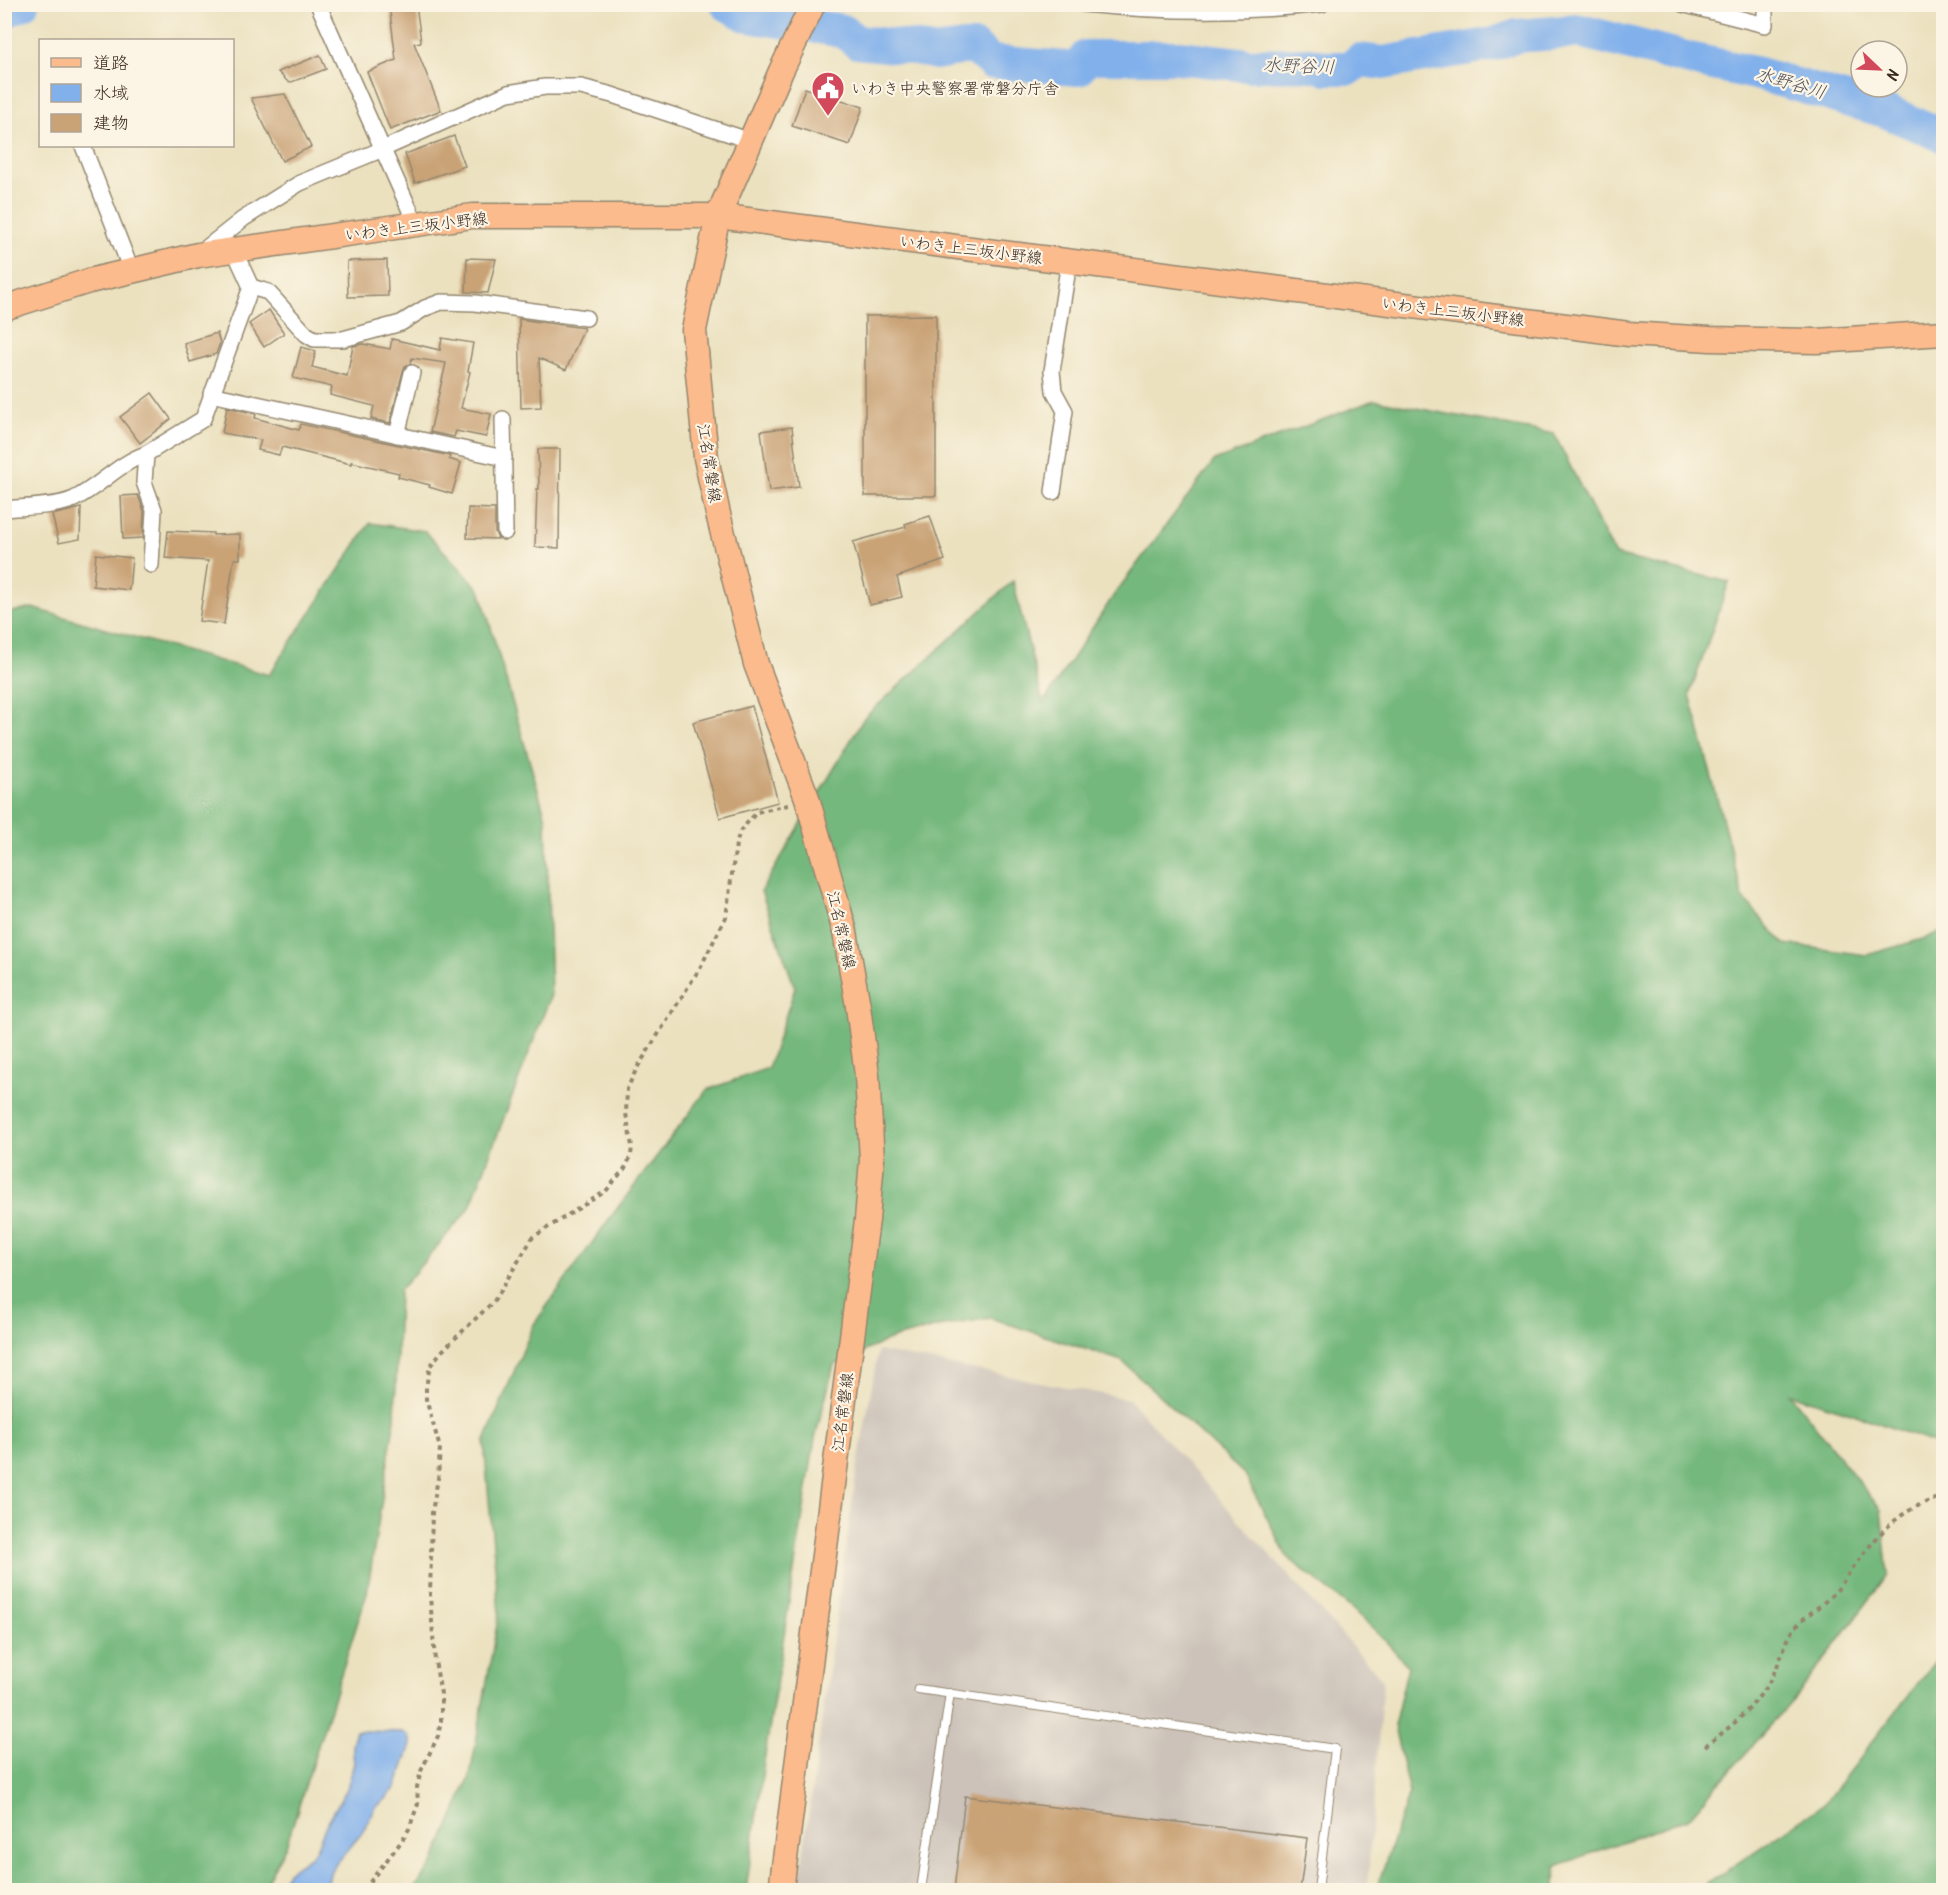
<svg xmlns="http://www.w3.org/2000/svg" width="1948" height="1895" font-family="Kalam,'Klee One',sans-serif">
<rect width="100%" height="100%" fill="#fcf5e5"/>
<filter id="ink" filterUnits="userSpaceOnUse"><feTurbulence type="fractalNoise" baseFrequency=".0167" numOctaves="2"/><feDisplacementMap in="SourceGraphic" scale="12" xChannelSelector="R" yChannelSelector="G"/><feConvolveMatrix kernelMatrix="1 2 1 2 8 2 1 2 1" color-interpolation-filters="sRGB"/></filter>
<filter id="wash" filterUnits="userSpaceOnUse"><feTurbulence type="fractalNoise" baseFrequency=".008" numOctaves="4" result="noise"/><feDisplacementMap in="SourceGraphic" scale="24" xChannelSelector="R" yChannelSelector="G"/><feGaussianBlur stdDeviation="1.35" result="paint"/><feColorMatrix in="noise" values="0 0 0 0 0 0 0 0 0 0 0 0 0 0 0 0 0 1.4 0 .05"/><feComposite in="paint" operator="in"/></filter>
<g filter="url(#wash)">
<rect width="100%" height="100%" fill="#ebe1bf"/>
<path fill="#ccc2b9" d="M878,1351l251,48 254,281 -16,210h-569l58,-415z"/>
<g fill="#74b87d" stroke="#58714e" stroke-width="1.5">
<path d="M1374,400l180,34 61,121 114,27 -39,112 53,204 41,46 83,11 59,-17 17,-8 1,517 -93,-34 -61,-19 91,116 7,65 -93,123 -107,120 -132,48 -1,24h-179l33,-97 -15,-67 14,-60 -28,-31 -29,-27 -64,-51 -42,-82 -123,-114 -132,-43 -52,9 -47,12 -57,26 -19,73 -51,324 -18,128h-332l20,-28 36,-86 29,-163 -15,-170 50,-119 73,-102 100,-132 61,-22 27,-80 -34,-97 103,-173 149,-137 30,122 71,-108 100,-134z"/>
<path d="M370,523l55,8 55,59 66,228 5,177 -82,214 -70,82 -4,127 -28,175 -81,253 -24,44h-257v-1277l27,-5 237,67z"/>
<path d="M1943,1651v239h-245l125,-85z"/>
</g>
<path fill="#81b0eb" stroke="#5e6d84" stroke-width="1.5" d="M356,1731l47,1 6,4 2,9 -15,42 -11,13 -9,7 -15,27 -30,36 -4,15 1,5h-52l12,-18 23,-16 5,-7 10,-24 21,-36 7,-26 -2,-19z"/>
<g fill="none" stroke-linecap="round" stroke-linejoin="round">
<g stroke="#81b0eb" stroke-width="34">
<path d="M727,4l21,12 95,15 14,11 57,6 22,5 27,-5h12l16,14 87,7 8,-12h92l70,8 60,-1 19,4h23l10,-8 23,3 111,-19 23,-8 63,-5 110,28 69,15 126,37 59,25"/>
<path d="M4,12l18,-8"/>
</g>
</g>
<g id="blocks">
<g fill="#c9a276">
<path d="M389,4h27l5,38 -7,1 27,67 -51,20 -23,-58 29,-12z"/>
<path d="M320,55l6,14 -37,14 -11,-11z"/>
<path d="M805,88l58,19 -13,38 -58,-19z"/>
<path d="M285,94l26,53 -29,14 -31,-63z"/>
<path d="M454,136l11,30 -50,17 -10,-29z"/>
<path d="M467,258l29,1 -8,34 -22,-1z"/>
<path d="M387,260l1,36 -40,1 -1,-36z"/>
<path d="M269,310l15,23 -20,14 -15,-23z"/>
<path d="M936,315v181h-71v-180z"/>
<path d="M519,319l65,9 -18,42 -27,-12 2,49 -20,1z"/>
<path d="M217,333l3,10 -4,11 -26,8 -6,-19z"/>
<path d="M442,338l31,5 -5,28 2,1 -9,36 30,6 -5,23 -30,-6 -2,6 -24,-5 16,-69 -34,-5 -2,6 -5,2 -2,5 -13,52 -19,-4 3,-13 -44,-11 2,-8 -39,-9 8,-31 15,4 -4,16 35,9 6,-30 10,-2 27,5 2,-10 48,11z"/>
<path d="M152,393l19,26 -31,24 -20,-26z"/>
<path d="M227,407l29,7 -1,4 44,12 2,-6 149,32 -1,3 12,4 -9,31 -23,-7 1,-2 -32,-8 1,-4 -48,-11v2l-69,-17 -3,8 -21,-5 3,-10 -39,-7z"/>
<path d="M792,427l7,60 -30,4 -8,-60z"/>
<path d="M538,449h22l-1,99 -24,-1 2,-58h2z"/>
<path d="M138,495l6,16 -1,27 -20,1 -2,-43z"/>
<path d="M81,508l-1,31 -21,4 -7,-28z"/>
<path d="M468,508l27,1v23l3,7 -31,-1z"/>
<path d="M930,516l15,44 -48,17 5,20 -32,8 -17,-63 53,-15 -1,-3z"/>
<path d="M168,531l45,2v2l27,-1v25h-6l-10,65 -25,-3 9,-60 -43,-3z"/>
<path d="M96,554l36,4 -3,32 -36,-4z"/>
<path d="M752,706l26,96 -58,16 -27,-96z"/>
<path d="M965,1796l342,42 -7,52h-346z"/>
</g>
</g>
</g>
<g filter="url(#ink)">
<use href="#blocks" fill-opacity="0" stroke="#93866e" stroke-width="1.5"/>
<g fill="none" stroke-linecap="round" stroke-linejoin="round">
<g stroke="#93866e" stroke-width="10">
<g id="service">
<path d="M918,1689l417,60 -17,141"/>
<path d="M921,1890l29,-197"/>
</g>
</g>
<g stroke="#93866e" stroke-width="18">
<g id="minor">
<path d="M318,4l98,220"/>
<path d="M1083,4c80,8 160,9 239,0"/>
<path d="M1682,4l83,21v-21"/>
<path d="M83,146l48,124"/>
<path d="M200,253l43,-34 57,-36 83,-34 125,-56 37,-6h36l31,8 139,46"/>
<path d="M251,287l17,5 38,42 8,5h29l58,-16 24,-15 16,-6 34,1 111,15"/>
<path d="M211,394l293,64"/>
<path d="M503,419l2,113"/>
<path d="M397,435l15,-62"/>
<path d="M1053,492l12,-81 -11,-20 -2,-20 17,-109"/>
<path d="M4,509c20,-2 53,-2 70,-10 26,-13 45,-36 72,-45"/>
<path d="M151,565l3,-55 -10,-28 2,-28 57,-35 48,-132 -17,-37"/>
</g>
</g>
<g stroke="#93866e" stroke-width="27">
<g id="primary">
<path d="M4,308l85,-27 109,-26 275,-39h245l911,118 81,5 107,2 127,-8"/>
<path d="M781,1890l86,-670 5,-60 -5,-85 -9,-69 -13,-74 -38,-134 -51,-134 -38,-150 -12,-56 -12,-128 24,-114 63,-145 32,-67"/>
</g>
</g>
<g stroke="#93866e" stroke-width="4" stroke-dasharray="4.5 4.5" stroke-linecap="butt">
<path d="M1705,1746c30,-22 54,-42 71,-77 6,-14 10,-29 19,-41 10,-13 27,-22 38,-34 9,-8 14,-20 22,-29 27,-36 45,-56 89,-69"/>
<path d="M365,1890l7,-11 29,-37 8,-13 9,-25 -1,-17 4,-16 17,-35 3,-15v-27l-6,-33 -5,-65 2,-84 6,-34 2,-30 -14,-49v-12l4,-21 11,-14 53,-51 39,-64 73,-46 19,-23 6,-12 1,-10 -6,-32 1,-25 10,-21 63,-100 26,-51 10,-73 4,-13 17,-19 31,-7"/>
</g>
<use href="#service" stroke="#fff" stroke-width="8"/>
<use href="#minor" stroke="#fff" stroke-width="15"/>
<use href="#primary" stroke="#fbbb8d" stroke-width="24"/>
</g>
</g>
<defs>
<g id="civic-pin" transform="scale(1.725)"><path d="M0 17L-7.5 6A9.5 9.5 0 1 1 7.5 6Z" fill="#d1495b" stroke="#fcf5e5"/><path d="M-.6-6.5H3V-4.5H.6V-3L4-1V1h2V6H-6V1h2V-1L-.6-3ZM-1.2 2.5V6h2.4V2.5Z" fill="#fff"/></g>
</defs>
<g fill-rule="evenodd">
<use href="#civic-pin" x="828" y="88"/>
</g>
<g text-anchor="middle" stroke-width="4.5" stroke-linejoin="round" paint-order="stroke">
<g font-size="16" fill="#3b2a1e" stroke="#fcf5e5" text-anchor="start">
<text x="851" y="94">いわき中央警察署常磐分庁舎</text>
</g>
<g font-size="16" fill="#3b2a1e" stroke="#fcf5e5">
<text transform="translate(416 226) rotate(-7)" y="6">いわき上三坂小野線</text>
<text transform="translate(971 249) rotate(7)" y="6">いわき上三坂小野線</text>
<text transform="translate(1453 311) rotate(7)" y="6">いわき上三坂小野線</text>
<text transform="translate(710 463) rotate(81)" y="6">江名常磐線</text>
<text transform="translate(842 930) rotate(77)" y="6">江名常磐線</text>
<text transform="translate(842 1412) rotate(-83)" y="6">江名常磐線</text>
</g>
<g font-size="18" font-style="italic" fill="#50525c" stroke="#fcf5e5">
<text transform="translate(1299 66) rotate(2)" y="6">水野谷川</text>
<text transform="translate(1791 83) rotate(16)" y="6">水野谷川</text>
</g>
</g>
<rect width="1948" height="1895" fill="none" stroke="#fcf5e5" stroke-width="24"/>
<rect x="39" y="39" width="195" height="108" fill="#fcf5e5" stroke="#afa495" stroke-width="1.5"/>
<rect x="51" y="58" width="30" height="9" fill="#fbbb8d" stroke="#afa495" stroke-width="1.5"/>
<text x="93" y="69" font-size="18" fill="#3b2a1e">道路</text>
<rect x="51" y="84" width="30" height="18" fill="#81b0eb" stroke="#afa495" stroke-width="1.5"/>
<text x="93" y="99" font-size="18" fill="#3b2a1e">水域</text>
<rect x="51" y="114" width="30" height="18" fill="#c9a276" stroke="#afa495" stroke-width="1.5"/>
<text x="93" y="129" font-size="18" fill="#3b2a1e">建物</text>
<g transform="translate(1879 69) rotate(113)"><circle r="28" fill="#fcf5e5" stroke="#afa495" stroke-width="1.5"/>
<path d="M0-4.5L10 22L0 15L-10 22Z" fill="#d1495b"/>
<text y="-9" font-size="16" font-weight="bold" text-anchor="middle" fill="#3b2a1e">N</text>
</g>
</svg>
